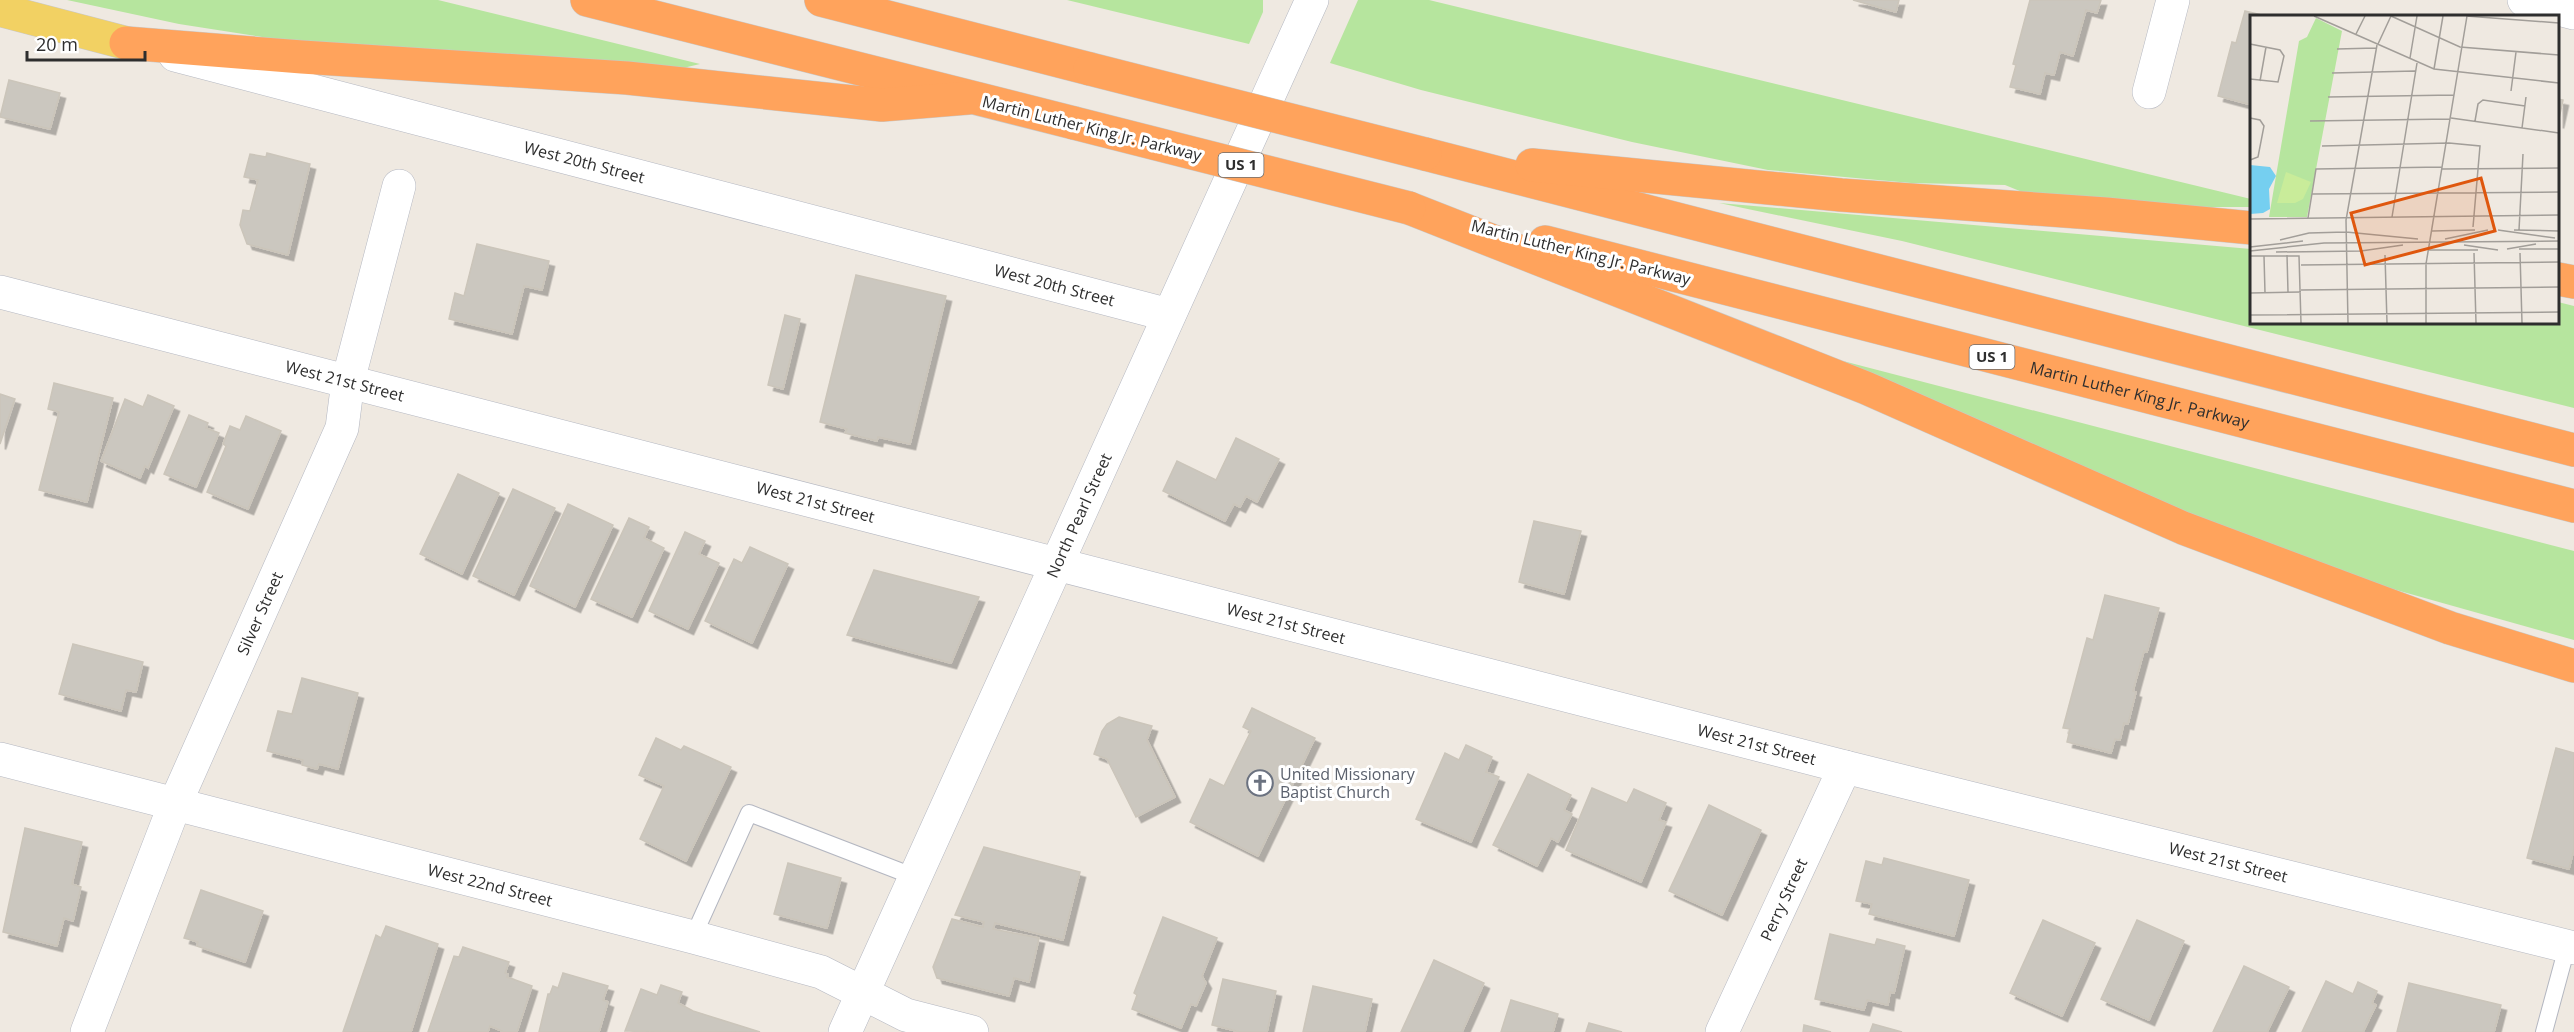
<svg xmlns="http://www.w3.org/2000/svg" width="2574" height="1032" font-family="'Open Sans',sans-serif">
<defs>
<filter id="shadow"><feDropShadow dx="5.5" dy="5.5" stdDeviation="0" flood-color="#0004"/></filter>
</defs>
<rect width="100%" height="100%" fill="#efe9e1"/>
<g fill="#b6e59e">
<path d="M67,0h371l262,64 -17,4 -408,-29 -96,-15z"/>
<path d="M1067,0h196v12l-14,32z"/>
<path d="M1358,0h71l822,199v8h-71l-148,-11 -27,-11 -94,-2 -143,-13 -136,-28 -211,-52 -91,-27z"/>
<path d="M1719,203l532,46 1,73h306v-20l16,4v102l-672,-167z"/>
<path d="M1843,361l731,190v89l-192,-54 -244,-92z"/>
</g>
<g fill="#cbc7bf" stroke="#cbc5ba" stroke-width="1.5" filter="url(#shadow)">
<path d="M1853,0h46l-3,12z"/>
<path d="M2030,0h71l-4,13 -11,-3 -13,46 -13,-4 -6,23 -9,-2 -5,21 -30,-7 6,-22 -3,-1z"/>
<path d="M2245,11l21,5h-14v89l-34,-9 14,-54 4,1z"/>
<path d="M9,80l51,13 -10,36 -50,-12z"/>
<path d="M2558,99l5,1 -5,23z"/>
<path d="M267,153l43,11 -22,91 -41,-11 -7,-19 3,-15 7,1 8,-31 -14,-3 6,-23 16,3z"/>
<path d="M477,244l72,17 -7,29 -18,-4 -12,48 -63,-15 6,-26 9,3z"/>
<path d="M856,275l90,21 -36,148 -32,-7 -1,4 -32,-8 2,-4 -27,-7z"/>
<path d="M785,315l15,4 -17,70 -15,-4z"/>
<path d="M54,383l59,15 -26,104 -48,-12 20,-78 -11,-3z"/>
<path d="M0,394l15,5 -15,45z"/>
<path d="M148,395l26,11 -26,62 -3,-2 -5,12 -39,-17 24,-62 18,8z"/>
<path d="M189,415l19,8 -2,5 13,5 -23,54 -32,-13z"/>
<path d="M246,416l35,15 -33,78 -41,-17 19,-46 -3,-2 7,-18 10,4z"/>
<path d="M1236,438l43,21 -22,43 -11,-6 -6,11 -6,-3 -9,17 -62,-30 14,-30 39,19z"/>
<path d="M458,474l41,19 -37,81 -42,-20z"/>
<path d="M513,489l42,19 -41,87 -41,-19z"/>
<path d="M568,504l45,21 -38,82 -45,-21z"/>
<path d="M629,518l20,9 -5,11 20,10 -32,69 -41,-18z"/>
<path d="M1534,521l47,10 -17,63 -45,-12z"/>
<path d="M685,532l20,9 -6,13 20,9 -31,66 -39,-18z"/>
<path d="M750,547l38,17 -36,79 -47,-22 29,-62 8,4z"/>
<path d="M874,570l105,27 -28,66 -104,-28z"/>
<path d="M2105,595l54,13 -12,44 -3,-1 -11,40 3,1 -8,32 -4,-1 -4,17 -5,-1 -4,14 -44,-11 3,-13 -7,-1 24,-90 6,2z"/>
<path d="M73,644l70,18 -7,30 -10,-2 -5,21 -62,-17z"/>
<path d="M302,678l56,15 -20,76 -19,-5 -2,5 -15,-4 1,-5 -36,-9 11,-40 14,3z"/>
<path d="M1252,708l63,30 -57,118 -68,-34 20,-43 14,7 27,-55 -8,-4z"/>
<path d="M1119,717l33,9 -5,14 28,57 -39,20 -29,-58 -13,-5 8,-23 5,-7z"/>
<path d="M656,738l25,12 3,-4 47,21 -45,94 -46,-22 24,-53 -25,-11z"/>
<path d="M1466,745l26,12 -6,15 13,5 -28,65 -55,-23 29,-66 14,7z"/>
<path d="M2556,748l18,5v96l-5,20 -42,-11z"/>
<path d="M1528,774l43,21 -7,15 8,4 -14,28 -7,-4 -14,28 -44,-21z"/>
<path d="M1592,788l35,15 7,-14 32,14 -7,17 7,2 -25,60 -75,-32z"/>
<path d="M1709,805l52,25 -39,85 -53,-24z"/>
<path d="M25,828l57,14 -10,42 9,3 -8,34 -9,-3 -7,28 -54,-14z"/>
<path d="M984,847l96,25 -17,68 -68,-17 -2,6 46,9 -10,44 -15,-4 -5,18 -72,-18 -4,-11 19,-48 31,8 1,-5 -29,-7z"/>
<path d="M1884,858l85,22 -15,56 -85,-22 3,-10 -16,-3 10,-40 16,4z"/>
<path d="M788,863l53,15 -14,50 -53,-14z"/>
<path d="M201,890l62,21 -18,51 -48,-16 1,-4 -14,-4z"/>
<path d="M1163,917l54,21 -15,38 4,7 -10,23 -5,-2 -10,24 -49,-19 5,-14 -3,-2z"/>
<path d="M2043,920l52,23 -33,73 -52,-23z"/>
<path d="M2137,920l47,21 -35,79 -48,-21z"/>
<path d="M386,926l52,18 -27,88h-68l33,-97 5,3z"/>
<path d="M1830,934l45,11 2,-6 28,7 -11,47 -4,-1 -2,13 -21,-5 -3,10 -49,-11z"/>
<path d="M463,947l46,15 -4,11 3,1 -1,3 25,9 -15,46h-13l-14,-6 -2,6h-60l26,-76 5,1z"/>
<path d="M1434,960l50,23 -22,49h-61z"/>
<path d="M2244,966l45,21 -22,45h-54z"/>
<path d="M563,973l45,13 -5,14 5,2 -9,30h-60l9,-38h2l3,-8 5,2z"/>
<path d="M1223,979l53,12 -9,41h-27l-28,-7z"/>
<path d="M2326,981l27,13 5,-12 19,9 -5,12 4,2 -13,27h-61z"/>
<path d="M2409,983l92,22 -7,27h-97z"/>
<path d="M661,985l21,7 -4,11 15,8 67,21 -135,-1 16,-42 16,6z"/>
<path d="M1313,986l59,13 -7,33h-62z"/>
<path d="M1511,1000l47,14 -5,18h-52z"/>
<path d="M1589,1023l33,9h-36z"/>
<path d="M1873,1024l29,8h-32z"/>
<path d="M1804,1025l27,7h-28z"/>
</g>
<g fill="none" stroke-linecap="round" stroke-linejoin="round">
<g stroke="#b4b7c1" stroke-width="18">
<g id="service">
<path d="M693,937l56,-124 166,64"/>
<path d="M2544,1032l23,-85"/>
</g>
</g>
<g stroke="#b4b7c1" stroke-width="34">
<g id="minor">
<path d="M2524,0l50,13"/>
<path d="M2149,92l24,-92"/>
<path id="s1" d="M0,759l693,178 128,35 85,43 66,17"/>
<path id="s2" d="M87,1032l88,-228 167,-376 6,-47 51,-195"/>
<path id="s3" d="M1722,1032l123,-265"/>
</g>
</g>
<g stroke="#b4b7c1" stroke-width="34">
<g id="tertiary">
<path id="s4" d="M175,55l994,260"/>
<path id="s5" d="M0,292l1845,475 729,181"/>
<path id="s6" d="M845,1032l467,-1032"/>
</g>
</g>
<g stroke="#c9c9c9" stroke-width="34">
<path id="primary" d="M0,10l126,33"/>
</g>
<g stroke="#c9c9c9" stroke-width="34">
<g id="motorway">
<path d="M587,0l487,123"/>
<path d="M821,0l269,69"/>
<path d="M126,43l176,14 325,21 255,27 86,-7"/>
<path d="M1425,154l1149,296"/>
<path d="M1532,165l309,30 265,19 146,14"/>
<path d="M1409,208l457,180 317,140 267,100 124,38"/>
<path id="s7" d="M1545,242l1029,264"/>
<path d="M2558,279l16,3"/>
</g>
</g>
<use href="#service" stroke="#fff" stroke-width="16"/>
<use href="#minor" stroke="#fff" stroke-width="33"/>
<use href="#tertiary" stroke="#fff" stroke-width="33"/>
<use href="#primary" stroke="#f2d163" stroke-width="33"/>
<use href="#motorway" stroke="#ffa35c" stroke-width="33"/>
<g stroke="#c9c9c9" stroke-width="34" stroke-linecap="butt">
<g id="motorway-bridge">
<path d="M1090,69l335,85"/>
<path d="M1074,123l335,85"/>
</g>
</g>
<use href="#motorway-bridge" stroke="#ffa35c" stroke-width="33"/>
</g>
<defs>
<g id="church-ring" transform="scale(1.35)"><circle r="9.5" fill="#fff" stroke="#6b7280" stroke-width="1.5"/><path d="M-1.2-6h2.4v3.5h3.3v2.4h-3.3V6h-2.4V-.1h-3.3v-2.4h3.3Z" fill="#6b7280"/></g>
</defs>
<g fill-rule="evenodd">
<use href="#church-ring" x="1260" y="783"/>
</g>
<g text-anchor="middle" stroke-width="6" stroke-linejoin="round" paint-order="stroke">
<g fill="#fff" stroke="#6d6d6d" stroke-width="1.5">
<rect x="1218.5" y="153" width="45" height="24" rx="4.5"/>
<rect x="1969.5" y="345" width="45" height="24" rx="4.5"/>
</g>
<g font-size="15" font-weight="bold" fill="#2e2e2e">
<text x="1241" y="170">US 1</text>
<text x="1992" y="362">US 1</text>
</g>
<g font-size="16" fill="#2e2e2e" stroke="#fff">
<text transform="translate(1092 128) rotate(14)" y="6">Martin Luther King Jr. Parkway</text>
<text dy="6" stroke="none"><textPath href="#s4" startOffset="423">West 20th Street</textPath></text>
<text transform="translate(1581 252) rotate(14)" y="6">Martin Luther King Jr. Parkway</text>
<text dy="6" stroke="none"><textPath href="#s4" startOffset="909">West 20th Street</textPath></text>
<text dy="6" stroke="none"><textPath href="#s5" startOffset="356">West 21st Street</textPath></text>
<text dy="6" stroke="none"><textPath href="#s7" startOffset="614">Martin Luther King Jr. Parkway</textPath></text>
<text dy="6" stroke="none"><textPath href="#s5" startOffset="842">West 21st Street</textPath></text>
<text dy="6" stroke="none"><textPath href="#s6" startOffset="567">North Pearl Street</textPath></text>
<text dy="6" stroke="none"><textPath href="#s2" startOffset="453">Silver Street</textPath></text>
<text dy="6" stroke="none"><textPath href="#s5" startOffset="1328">West 21st Street</textPath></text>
<text dy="6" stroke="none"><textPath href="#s5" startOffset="1814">West 21st Street</textPath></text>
<text dy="6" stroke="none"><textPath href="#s5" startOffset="2300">West 21st Street</textPath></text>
<text dy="6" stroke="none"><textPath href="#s1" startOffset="506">West 22nd Street</textPath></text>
<text dy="6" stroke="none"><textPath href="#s3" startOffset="146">Perry Street</textPath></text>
</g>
<g font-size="16" fill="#5b616d" stroke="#fff" text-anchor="start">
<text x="1280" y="780">United Missionary<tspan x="1280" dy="18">Baptist Church</tspan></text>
</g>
</g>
<g transform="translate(2250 15)">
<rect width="309" height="309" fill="#efe9e1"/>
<path d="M66,3l26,13 -35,186h-38l30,-176 8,-4z" fill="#b6e59e"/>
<path d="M36,157l25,10 -8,17 -8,4h-18z" fill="#c9ec9a"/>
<path d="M0,150l20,2 6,9 -7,13 1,20 -7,4 -13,1z" fill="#75cff0"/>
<path fill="none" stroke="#a29e99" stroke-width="1.5" d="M64,1l120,53 125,14M141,1l69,31 99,8M216,1l93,7M106,19l9,-18M0,29l30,6 4,6 -6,26 -28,-3M128,29l13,-28M87,34l39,-1M160,43l7,-42M184,54l9,-53M82,58l83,-2M10,66l6,-34M261,76l5,-39M78,82l126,-2M0,103l10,2 4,6 -6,31 -8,3M201,103l108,15M60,106l140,-2M225,106l3,-17 5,-4 42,6M272,113l4,-31M72,131l127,-3 31,3 -7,81M192,154l117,-1M62,179l247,-2M142,202l25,-154M58,203l8,-49 126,-2M0,204l309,-4M248,215l57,8M264,215l45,1M269,215l4,-76M182,216l43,-1M195,224l43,-9M30,225l29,-7 37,-1 72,7M214,230l34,5M0,232l53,-6M257,234l29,-5M269,234h40M179,235h49M0,236l74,-8 235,-2M26,237l85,-1 42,-6M224,238l2,70M270,238l2,70M37,240l1,37M135,240l2,68M0,241h49l2,67M14,241l1,37M51,250l258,-3M51,275l258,-3M0,278l51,-1M0,300l309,-3M98,308l-2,-103 31,-175M176,308v-59l41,-248"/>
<path fill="#df570e" fill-opacity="0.15" stroke="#df570e" stroke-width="3" d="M231,163l14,53 -130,34 -14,-52z"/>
<rect width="309" height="309" fill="none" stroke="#2e2e2e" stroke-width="3"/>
</g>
<path d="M27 51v9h118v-9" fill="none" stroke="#2e2e2e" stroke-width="3"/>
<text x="36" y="51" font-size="18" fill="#2e2e2e" stroke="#ffffff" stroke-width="4.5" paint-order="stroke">20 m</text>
</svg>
